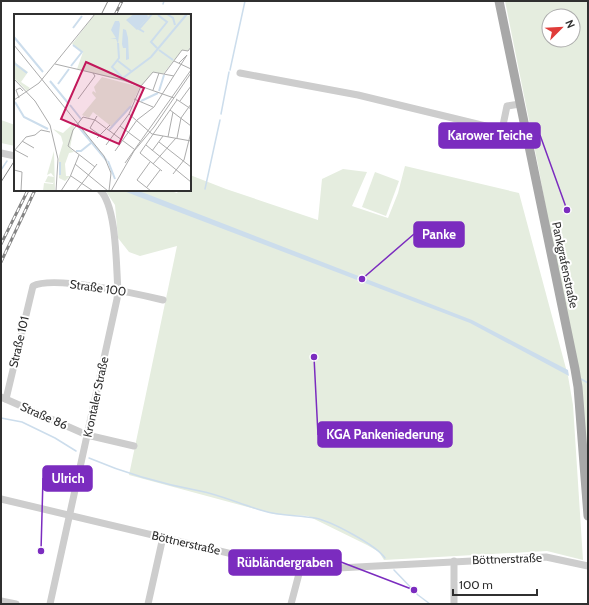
<svg xmlns="http://www.w3.org/2000/svg" width="589" height="605" font-family="Cabin,sans-serif">
<rect width="100%" height="100%" fill="#fff"/>
<g fill="#e5eddf" fill-rule="evenodd">
<path d="M505,1h83v485l-5,-65 -44,-251zM549,16h24v24h-24z"/>
<path d="M1,120l14,5v21l-14,-3z"/>
<path d="M405,166l114,27 49,183 5,29 10,155 -36,-9 -163,9 -5,-8 -12,-7 -59,-29 -34,-2 -145,-39 48,-229 -37,10 -11,-4 -11,-14 -3,-33 -10,-15h63l9,3 2,-3h11v-15l36,14 92,31 4,-41 21,-10 24,3 -15,34 36,12 10,-25z"/>
<path d="M375,172l24,9 -13,35 -24,-9z"/>
</g>
<path fill="#ccddec" d="M121,190h14l12,4 325,126 96,50 1,6 -99,-53z"/>
<g fill="none" stroke-linecap="round" stroke-linejoin="round">
<g stroke="#ccddec" stroke-width="1.5">
<path d="M163,4l1,-3"/>
<path d="M230,70l15,-69"/>
<path d="M221,114l8,-42"/>
<path d="M1,170l6,-9"/>
<path d="M205,189l15,-69"/>
<path d="M581,379l7,4"/>
<path d="M1,418l21,4 33,16 21,13"/>
<path d="M89,458c35,15 73,26 111,33 21,4 42,14 64,20 16,5 34,4 51,7 16,3 61,27 70,40"/>
<path d="M394,570l24,25 12,9"/>
</g>
<g stroke="#cdcdcd" stroke-width="7">
<path d="M240,73l118,22 144,35 5,-24 13,-2"/>
<path d="M1,153l14,3"/>
<path d="M1,397l86,38 47,11"/>
<path d="M6,399l27,-113c20,-11 105,8 130,14"/>
<path d="M1,499l299,71 246,-13 42,9"/>
<path d="M454,561v43"/>
<path d="M1,601l15,3"/>
<path d="M50,604l67,-305 1,-8c-2,-25 -1,-84 -18,-101"/>
<path d="M148,604l15,-67"/>
<path d="M291,604l9,-34"/>
</g>
<path stroke="#a8a8a8" stroke-width="9" d="M499,1l76,368 3,18 10,129"/>
<g stroke="#858585" stroke-width="1">
<path d="M101,15l7,-14"/>
<path d="M1,182l14,-22"/>
</g>
<g stroke="#858585" stroke-width="3">
<g id="rail">
<path d="M115,15l7,-14"/>
<path d="M1,244l27,-54"/>
<path d="M1,262l34,-72"/>
</g>
</g>
<use href="#rail" stroke="#fff" stroke-width="1.5" stroke-dasharray="4.5" stroke-linecap="butt"/>
</g>
<g text-anchor="middle" stroke-width="4" stroke-linejoin="round" paint-order="stroke">
<g font-size="12" fill="#303030" stroke="#fff">
<text transform="translate(565 265) rotate(78)" y="4">Pankgrafenstraße</text>
<text transform="translate(98 288) rotate(8)" y="4">Straße 100</text>
<text transform="translate(19 342) rotate(-77)" y="4">Straße 101</text>
<text transform="translate(96 397) rotate(-78)" y="4">Krontaler Straße</text>
<text transform="translate(44 416) rotate(24)" y="4">Straße 86</text>
<text transform="translate(186 543) rotate(13)" y="4">Böttnerstraße</text>
<text transform="translate(507 559) rotate(-2)" y="4">Böttnerstraße</text>
</g>
</g>
<g transform="translate(14 14)">
<rect width="177" height="177" fill="#fff"/>
<path d="M81,0h94l-3,3 5,-3v33l-3,4 -6,-1 -19,24 -10,-2 -12,14 -64,-17 6,-17 -11,-8zM0,43l2,6 12,9 -7,10 9,6 -3,3 -13,-13zM88,63l38,10 -9,19 -19,21 -19,-15 -4,6 -7,-3 14,-17 -4,-5 1,-2 3,2 -2,-6zM61,108l-5,26 4,4 -5,1 -4,11 1,12h4l-5,5 -6,-3v-22l4,-13 -2,-7 -8,-7 10,4zM40,137l1,40h-12l1,-8 9,1 1,-3 -1,2 -8,-1 3,-6 6,1 -3,-4 -4,2z" fill="#e5eddf"/>
<path d="M120,0h13l1,3 -11,13 -11,-10zM101,7h4l1,3 -2,20 -2,-5 -6,-1h6l-5,-8zM109,15l3,1 2,8 1,21 -3,1v-12h-3l-1,-4z" fill="#ccddec"/>
<path fill="none" stroke="#ccddec" stroke-width="2" d="M153,0l6,4 2,7M59,14l9,-12M130,18l-5,-3 13,-15M0,23l29,35M104,29l1,15 -7,9 10,10M143,34l-6,-6 16,-20 -9,-7M145,36l14,10M104,47l13,10M0,49l13,10M57,52l11,-14 -9,-7M109,64l28,-21 36,-43M36,67l18,22M44,70l11,-15M145,77l5,-16M127,87l17,-8M1,88l9,15 24,12M56,91l11,14M63,111l30,36M95,116l22,-24M62,137h5l10,-8M94,147l7,18M46,161v-13"/>
<path fill="none" stroke="#acacac" stroke-width="1" d="M0,31l90,111 7,17 -2,18M160,47l17,8M41,50l68,16 51,18M150,60l18,-24 6,1 3,-4M0,65l21,22 15,24 8,34 -2,32M127,72l12,-14 21,4M139,76l6,-17M158,83l19,-27M5,84l-3,-8 4,-2 3,3M64,85l17,-23 -2,-3M120,85l19,8M162,85l15,10M0,86l25,-17 56,-69M166,87l11,-15M156,96l21,16M115,100l23,20 39,7M83,102l-7,12 10,7M106,112l20,15M154,123l5,-25M83,124l13,-13M163,124l4,-20 10,-14M8,127l12,7M145,128l32,25M92,131l23,-31 12,-28M132,131l45,37M1,136l13,7M0,137l12,-14 9,-2 6,-5 9,2M101,137l22,-31 17,-13 33,-52 -8,8M138,137l11,-15M136,148l-13,18 14,11M111,149l47,-66M61,150l33,27M139,150l23,-26M81,153l-27,-21 5,-16 10,-13 12,3 39,29M0,156l8,2 -1,19M148,157l-22,-18 37,-53M159,160l11,-14 7,-28M57,162l22,15M133,173l13,-17M47,177l9,-14 9,-22M62,177l21,-27M97,177l23,-40 20,-24 37,-54"/>
<path fill="#c2185b" fill-opacity="0.15" stroke="#c2185b" stroke-width="2" d="M72,48l58,26 -25,56 -58,-25z"/>
<rect width="177" height="177" fill="none" stroke="#303030" stroke-width="2"/>
</g>
<path fill="none" stroke="#7b2cbf" stroke-width="1.5" d="M567 210L540 135M362 279L414 234M314 357L318 435M41 551L43 478M414 590L341 562"/>
<g fill="#7b2cbf" stroke="#fff" stroke-width="1.5">
<circle cx="567" cy="210" r="4"/>
<circle cx="362" cy="279" r="4"/>
<circle cx="314" cy="357" r="4"/>
<circle cx="41" cy="551" r="4"/>
<circle cx="414" cy="590" r="4"/>
</g>
<g fill="#7b2cbf" stroke="#7b2cbf" stroke-width="1.5">
<rect x="439" y="123" width="101" height="25" rx="4"/>
<rect x="414" y="222" width="50" height="25" rx="4"/>
<rect x="318" y="422" width="134" height="25" rx="4"/>
<rect x="43" y="466" width="49" height="25" rx="4"/>
<rect x="229" y="550" width="112" height="25" rx="4"/>
</g>
<g font-size="13" text-anchor="middle" font-weight="bold" fill="#fff">
<text x="490" y="140">Karower Teiche</text>
<text x="439" y="239">Panke</text>
<text x="385" y="439">KGA Pankeniederung</text>
<text x="68" y="483">Ulrich</text>
<text x="285" y="567">Rübländergraben</text>
</g>
<rect width="589" height="605" fill="none" stroke="#303030" stroke-width="4"/>
<g transform="translate(561 28) rotate(66)"><circle r="19" fill="#ffffff" stroke="#acacac"/>
<path d="M0-3L7 15L0 10L-7 15Z" fill="#e03c39"/>
<text y="-6" font-size="11" font-weight="bold" text-anchor="middle" fill="#303030">N</text>
</g>
<path d="M453 589v6h84v-6" fill="none" stroke="#303030" stroke-width="2"/>
<text x="459" y="589" font-size="12" fill="#303030" stroke="#ffffff" stroke-width="3" paint-order="stroke">100 m</text>
</svg>
